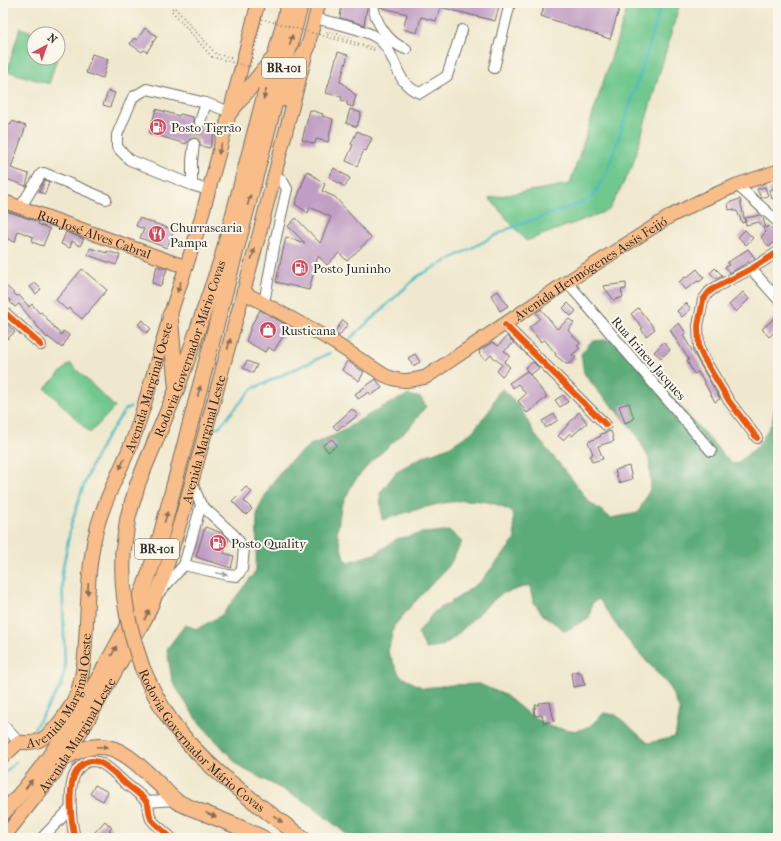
<svg xmlns="http://www.w3.org/2000/svg" width="781" height="841" font-family="'IM FELL French Canon',serif">
<rect width="100%" height="100%" fill="#fbf7ec"/>
<filter id="ink" filterUnits="userSpaceOnUse"><feTurbulence type="fractalNoise" baseFrequency=".025" numOctaves="2"/><feDisplacementMap in="SourceGraphic" scale="8" xChannelSelector="R" yChannelSelector="G"/><feConvolveMatrix kernelMatrix="1 2 1 2 8 2 1 2 1" color-interpolation-filters="sRGB"/></filter>
<filter id="wash" filterUnits="userSpaceOnUse"><feTurbulence type="fractalNoise" baseFrequency=".012" numOctaves="4" result="noise"/><feDisplacementMap in="SourceGraphic" scale="16" xChannelSelector="R" yChannelSelector="G"/><feGaussianBlur stdDeviation="0.9" result="paint"/><feColorMatrix in="noise" values="0 0 0 0 0 0 0 0 0 0 0 0 0 0 0 0 0 1.4 0 .05"/><feComposite in="paint" operator="in"/></filter>
<g filter="url(#wash)">
<rect width="100%" height="100%" fill="#f0e8ce"/>
<g fill="#71c88e" stroke="#4e7a5c">
<path d="M629,3h51l-48,164 -23,43 -83,31 -37,-43 81,-14z"/>
<path d="M20,28l18,6h-4v24h23l-8,26 -42,-13z"/>
<path d="M70,363l45,44 -25,26 -45,-45z"/>
</g>
<path fill="#5cac79" stroke="#446c52" d="M615,339l19,17 97,107 5,1 22,-18 14,-23 6,-33v448h-427l-43,-35 -68,-36 -44,-48 -24,-38 -5,-32 18,-24 12,4 25,-14 34,-44 1,-56 2,-8 13,-24 17,-21 21,-17 25,-10 47,-28 26,-12 13,3 5,8 -16,21 -40,36 -17,20 -12,24 -4,26 7,25 5,4 26,-8 22,-15 26,-6 27,-2 12,11 -13,24 -38,40 -17,20 -6,26 12,24 23,12 29,-3 27,-1 26,11 22,18 24,14 26,4 13,-5 14,-13 12,2 32,28 27,-6 5,-26 -11,-25 -38,-42 -17,-22 -15,-23 -7,4 -3,15 -24,13 -22,-16 -10,-14 -3,-16 -29,9 -22,19 -24,24 -14,10 -15,2 -8,-16 16,-21 25,-15 22,-16 34,-41 -2,-28c-8,-3 -17,-9 -26,-10 -30,-7 -75,9 -105,18l-2,-27 17,-22 25,-14 27,-10 23,-15 17,-21 9,-18 5,-4 18,20 14,26 37,44 16,22 23,17 27,-5 13,-26 -2,-28 -13,-25 -18,-22 -19,-19 -15,-20 -3,-19 11,-13z"/>
<g fill="none" stroke-linecap="round" stroke-linejoin="round">
<g stroke="#4dbcc3" stroke-width="2.5">
<path d="M350,339l68,-63 90,-47 75,-27 8,-5 14,-20 37,-108 20,-66"/>
<path d="M215,428l5,-2 32,-37 78,-36"/>
<path d="M32,732l29,-46 4,-17 -3,-96 9,-48 10,-32 11,-29 14,-26 19,-28 5,-3"/>
<path d="M3,774l13,-12"/>
</g>
</g>
<g id="blocks">
<g fill="#c09ec4">
<path d="M342,3h25v5l-3,17 -24,-7z"/>
<path d="M380,3h120l-5,18 -55,-14 -4,14 -15,-4 -4,16 -14,-4 4,-15 -27,-7z"/>
<path d="M545,3h76l-11,36 -69,-23z"/>
<path d="M145,28l12,8 -10,16 -3,-2 -2,2 -12,-8 4,-6 3,2z"/>
<path d="M338,52l10,3 -8,27 3,1 11,11 2,1 -3,12 -6,-2v-3l-6,-2 1,-3 -16,-4z"/>
<path d="M92,54l16,5 -5,19 -17,-5z"/>
<path d="M108,91l7,2 -5,14 -7,-2z"/>
<path d="M156,109l23,7 1,-2 13,3 1,7 4,4 6,-1 2,-4 10,3 -6,22 -10,-2v-5l-5,-3h-4l-3,4h-2v2l-37,-11z"/>
<path d="M350,109l11,4 -4,14 -11,-4z"/>
<path d="M310,110l13,4 -1,2 11,3 -5,23 -12,-3 -1,5 -13,-4z"/>
<path d="M12,121l14,5 -15,42 18,6 -3,12 -23,-8v-56l8,3z"/>
<path d="M357,131l15,7 -6,13 -2,-1 -7,16 -11,-5 7,-16 -2,-1z"/>
<path d="M334,168l16,10 -5,9 -16,-10z"/>
<path d="M307,171l18,13 -3,7 13,6 36,41 -24,23 -8,-8 -12,12 -9,-9 -9,34 -33,-8 10,-45 19,6 -17,-17 8,-8 24,25 11,-26 -21,-10 -2,6 -13,-9z"/>
<path d="M45,180l4,2 -4,12 -6,-2z"/>
<path d="M765,187l3,9 -7,2 -4,-9z"/>
<path d="M778,187v10l-6,2 -3,-9z"/>
<path d="M740,199l5,23 -3,1 -5,-12h-3v-2l-5,1 -1,-7z"/>
<path d="M3,210l36,12 -1,2 12,5 -7,17 -11,-4 1,-5 -15,-6 -3,11 -12,-5z"/>
<path d="M760,215l3,3 3,10 3,-2 9,9v3l-9,9 -8,-10 5,-5 -7,-10 -13,3 -1,-7z"/>
<path d="M139,218l35,12 -7,18 -27,-10 4,-9 -8,-3z"/>
<path d="M745,230l8,8 -7,7 -8,-8z"/>
<path d="M66,232l18,7 -4,7 -8,-5 -2,7 -9,-4z"/>
<path d="M90,248l17,5v-2l13,4 -4,10 -28,-10z"/>
<path d="M748,249l7,9 -25,15 -5,-6 4,-2 -2,-2z"/>
<path d="M157,266l10,3 -6,17 -9,-3z"/>
<path d="M715,268l8,8h-1l-5,3 -7,-6z"/>
<path d="M82,269l25,21 -25,29 -13,-11 -2,2 -11,-10z"/>
<path d="M697,269l7,9 -5,4 -1,-1 -13,9 -6,-8 6,-5 1,1z"/>
<path d="M3,283l14,13 2,-1 10,12 3,-3 7,9 2,-1 20,23 2,-4 6,4 -7,13 -14,-11 -1,1 -28,-34 -4,3 -5,-5 1,-1 -8,-7z"/>
<path d="M35,283l6,6 -5,5 -6,-7z"/>
<path d="M626,283v6l-5,1 2,7 -9,3 -11,-14z"/>
<path d="M498,291l10,15 -8,5 -9,-16z"/>
<path d="M743,292l6,7 -13,13 -7,-7z"/>
<path d="M568,303l8,8 -5,5 -8,-8z"/>
<path d="M686,303l5,6 -9,8 -5,-6z"/>
<path d="M638,308l17,21 -9,7 -5,-7 2,-1 -12,-14z"/>
<path d="M541,309l16,20 12,-10 5,4 -6,7 12,13 -3,3 3,2 -8,7 4,2 -5,6 -5,1 -11,-9 1,-1 -12,-15 -3,3 -12,-14 11,-10 -4,-5z"/>
<path d="M260,310l29,16 -15,25 -6,-4 -3,5 -19,-11 7,-19z"/>
<path d="M778,315v14l-9,8 -7,-8z"/>
<path d="M3,320l12,12 -8,7 -4,-4z"/>
<path d="M143,320l8,9 -5,4 -8,-9z"/>
<path d="M343,320l5,4 -9,12 -5,-3z"/>
<path d="M679,323l7,10 -3,2 37,64 -5,3 -10,-18v-1l-7,-11 -4,2 -7,-13 2,-1 -19,-30z"/>
<path d="M507,336l7,7 -10,8 6,5 -6,6 6,5 -8,9 -5,-5 5,-6 -11,-10 -5,5 -7,-6 1,-1 -1,-2 14,-9 5,4z"/>
<path d="M664,342l6,8 -9,8 -7,-6z"/>
<path d="M415,354l5,8 -7,4 -5,-8z"/>
<path d="M247,361l10,4 -4,8 -10,-5z"/>
<path d="M347,361l17,11 -5,9 -17,-11z"/>
<path d="M533,362l6,6 -9,7 -5,-7z"/>
<path d="M527,371l20,26 -20,16 -9,-12 8,-7 -8,-10 -5,4 -4,-5z"/>
<path d="M376,379l6,9 -11,7 -2,-3 -11,7 -3,-5z"/>
<path d="M563,395l5,7 -8,5 -5,-7z"/>
<path d="M629,403l5,16 -9,4 -6,-17z"/>
<path d="M352,409l6,6 -14,11 -1,-1 -6,5 -4,-4z"/>
<path d="M579,412l8,11 -15,13 -2,-3 -7,7 -5,-4z"/>
<path d="M554,414l4,6 -12,8 -4,-7z"/>
<path d="M611,431l3,10 -16,5 5,13 -11,3 -2,-6 3,-2 -5,-12 13,-6 -1,-2z"/>
<path d="M332,439l5,6 -9,7 -5,-7z"/>
<path d="M629,466l3,13 -13,4 -4,-13z"/>
<path d="M246,487l6,5 -8,9 8,8 -6,6 -14,-14z"/>
<path d="M205,527l17,6 7,6 -5,14 10,3 -3,12 -35,-11z"/>
<path d="M578,671v2h3l4,12 -12,2 -2,-14z"/>
<path d="M550,702l4,19 -10,2 -2,-8 -7,1 -1,-8h2l-1,-3h4v-2z"/>
<path d="M95,785l13,7 -5,9 -13,-7z"/>
<path d="M105,821l7,7 -3,3 4,3 -4,4h-10l-5,-5z"/>
</g>
</g>
</g>
<g filter="url(#ink)">
<use href="#blocks" fill-opacity="0" stroke="#706d64" stroke-width="1"/>
<g fill="none" stroke-linecap="round" stroke-linejoin="round">
<path stroke="#c9c2ad" stroke-width="10" stroke-dasharray="10 5" stroke-linecap="butt" d="M194,144l6,-22"/>
<g stroke="#706d64" stroke-width="12">
<g id="minor">
<path d="M373,3c1,18 15,40 33,46"/>
<path d="M315,18c17,5 52,11 65,22 18,16 14,44 40,53l27,-17 15,-46"/>
<path d="M494,68l16,-65"/>
<path d="M200,122l6,-19 24,9"/>
<path d="M194,144l-2,17v24l16,5"/>
<path d="M192,185l-62,-25 -13,-13v-12l16,-38 14,-8 59,14"/>
<path d="M737,185l41,37"/>
<path d="M20,208l21,-34 3,-1 62,26"/>
<path d="M751,269l27,30"/>
<path d="M567,282l144,169"/>
<path d="M264,303l11,-61 12,-53 -4,-7 -8,-9"/>
<path d="M3,311l38,34"/>
<path d="M505,325l101,100"/>
<path d="M757,438l-28,-37 -26,-44 -4,-9 -1,-22 5,-26 6,-8 7,-5 35,-18 27,-17"/>
<path d="M184,565l44,10 9,1 5,-7 2,-21 -10,-13 -33,-30"/>
<path d="M159,593l25,-28 17,-60 -9,-23"/>
<path d="M3,725l16,17"/>
<path d="M147,802l28,-2"/>
<path d="M42,838l29,-30"/>
<path d="M75,838c-4,-16 -8,-51 1,-66 16,-25 35,-2 49,11 7,6 15,11 21,18 4,5 2,12 5,18 5,7 14,12 20,19"/>
</g>
</g>
<g stroke="#706d64" stroke-width="15">
<g id="major">
<path id="s1" d="M3,201l183,66"/>
<path id="s2" d="M243,292l84,46 57,37c17,8 25,6 42,2l141,-95 102,-65 31,-16 37,-16 41,-14"/>
<path id="s3" d="M3,757l16,-15c6,1 13,1 19,-1 15,-6 32,-32 38,-46 8,-20 9,-41 10,-63 2,-34 2,-70 11,-104 9,-35 29,-66 40,-100 12,-37 22,-75 33,-112 8,-27 18,-53 26,-80 22,-77 42,-155 62,-233"/>
<path id="s4" d="M3,838l50,-63 31,-48 63,-111 17,-40 22,-73 73,-268 60,-232"/>
</g>
</g>
<g stroke="#706d64" stroke-width="17">
<g id="highway">
<path d="M283,99l25,-53"/>
<path d="M230,112l42,-52"/>
<path d="M170,315l6,69"/>
<path id="s5" d="M123,552l5,-35 10,-34 38,-92 14,-39 32,-94 67,-255"/>
<path id="s6" d="M142,667c8,19 17,37 29,54 34,48 85,81 131,117"/>
<path d="M65,758c43,-27 64,-2 95,27 5,5 10,11 15,15 10,7 23,10 34,15 18,7 36,14 54,23"/>
<path d="M3,813c40,-41 70,-90 98,-139 15,-26 30,-53 41,-81 8,-19 13,-38 19,-58l140,-532"/>
</g>
</g>
<g stroke="#706d64" stroke-width="1.5" stroke-dasharray="1 3" stroke-linecap="butt">
<path d="M353,37l-1,1 -25,-7 -1,3 49,14 -1,2"/>
<path d="M212,57l-41,-47 3,-3 42,47 16,4"/>
</g>
<use href="#minor" stroke="#fff" stroke-width="10"/>
<use href="#major" stroke="#f8bd89" stroke-width="13"/>
<use href="#highway" stroke="#f8bd89" stroke-width="15"/>
<g stroke="#706d64" stroke-width="17" stroke-linecap="butt">
<path id="highway-bridge" d="M123,552c-2,44 5,73 19,115"/>
</g>
<path stroke="#706d64" stroke-width="1.5" stroke-dasharray="1 3" stroke-linecap="butt" d="M212,57l38,10 12,-48 112,31"/>
<use href="#highway-bridge" stroke="#f8bd89" stroke-width="15"/>
<g stroke="#fbf7ec" stroke-width="8">
<g id="cycleway">
<path d="M3,311l38,34"/>
<path d="M505,325l101,100"/>
<path d="M757,438l-28,-37 -26,-44 -4,-9 -1,-22 5,-26 6,-8 7,-5 35,-18 27,-17"/>
<path d="M75,838c-4,-16 -8,-51 1,-66 16,-25 35,-2 49,11 7,6 15,11 21,18 4,5 2,12 5,18 5,7 14,12 20,19"/>
</g>
</g>
<use href="#cycleway" stroke="#e8590c" stroke-width="6"/>
</g>
<defs><path id="oneway-solid" d="M-6-.8H1V-3.2L6.5 0L1 3.2V.8H-6Z"/></defs>
<g fill="#876d55">
<use href="#oneway-solid" transform="translate(291 40) rotate(-75)"/>
<use href="#oneway-solid" transform="translate(265 94) rotate(105)"/>
<use href="#oneway-solid" transform="translate(220 149) rotate(106)"/>
<use href="#oneway-solid" transform="translate(249 200) rotate(-75)"/>
<use href="#oneway-solid" transform="translate(253 254) rotate(-74)"/>
<use href="#oneway-solid" transform="translate(179 287) rotate(108)"/>
<use href="#oneway-solid" transform="translate(229 344) rotate(-75)"/>
<use href="#oneway-solid" transform="translate(199 391) rotate(-75)"/>
<use href="#oneway-solid" transform="translate(122 464) rotate(114)"/>
<use href="#oneway-solid" transform="translate(166 517) rotate(-75)"/>
<use href="#oneway-solid" transform="translate(88 589) rotate(94)"/>
<use href="#oneway-solid" transform="translate(147 615) rotate(-63)"/>
<use href="#oneway-solid" transform="translate(114 651) rotate(-62)"/>
<use href="#oneway-solid" transform="translate(102 747) rotate(2)"/>
<use href="#oneway-solid" transform="translate(29 784) rotate(-52)"/>
<use href="#oneway-solid" transform="translate(211 815) rotate(21)"/>
<use href="#oneway-solid" transform="translate(278 819) rotate(38)"/>
</g>
<use fill="#a0a0a0" href="#oneway-solid" transform="translate(222 574) rotate(12)"/>
</g>
<defs>
<g id="fuel-disc" transform="scale(0.9)"><circle r="9.5" fill="#d1495b" stroke="#fbf7ec"/><path d="M-5.5-6h7V0h2V4h1.3V-2.5L3-4.5l.8-.8L6-3V5H2.5V1h-1V6h-7ZM-4.2-4.7v3.2H.2V-4.7Z" fill="#fff"/></g>
<g id="restaurant-disc" transform="scale(0.9)"><circle r="9.5" fill="#d1495b" stroke="#fbf7ec"/><path d="M-5-6h1v4h1v-4h1v4h1v-4h1v5L-1.5 .5V6h-2V.5L-5-1ZM5-6V6H3V1.5H1.5Q1.5-4 5-6Z" fill="#fff"/></g>
<g id="shop-disc" transform="scale(0.9)"><circle r="9.5" fill="#d1495b" stroke="#fbf7ec"/><path d="M-5-2.5h2.3a2.7 3.5 0 0 1 5.4 0H5L5.5 6h-11ZM-1.5-2.5h3a1.5 2.3 0 0 0-3 0Z" fill="#fff"/></g>
</defs>
<g fill-rule="evenodd">
<use href="#fuel-disc" x="158" y="127"/>
<use href="#restaurant-disc" x="157" y="234"/>
<use href="#fuel-disc" x="300" y="268"/>
<use href="#shop-disc" x="268" y="330"/>
<use href="#fuel-disc" x="218" y="543"/>
</g>
<g text-anchor="middle" stroke-width="4" stroke-linejoin="round" paint-order="stroke">
<g fill="#fbf7ec" stroke="#696865" stroke-width="1">
<rect x="262" y="58" width="44" height="20" rx="3"/>
<rect x="135" y="539" width="44" height="20" rx="3"/>
</g>
<g font-size="12" font-weight="bold" fill="#2b2b2b">
<text x="284" y="72">BR-101</text>
<text x="157" y="553">BR-101</text>
</g>
<g font-size="13" fill="#2b2b2b" stroke="#fbf7ec" text-anchor="start">
<text x="171" y="132">Posto Tigrão</text>
<text x="170" y="232">Churrascaria<tspan x="170" dy="15">Pampa</tspan></text>
<text x="313" y="273">Posto Juninho</text>
<text x="281" y="335">Rusticana</text>
<text x="231" y="548">Posto Quality</text>
</g>
<g font-size="13" fill="#2b2b2b" stroke="#fbf7ec">
<text dy="5" stroke="none"><textPath href="#s1" startOffset="97">Rua José Alves Cabral</textPath></text>
<text dy="5" stroke="none"><textPath href="#s2" startOffset="404">Avenida Hermógenes Assis Feijó</textPath></text>
<text dy="5" stroke="none"><textPath href="#s5" startOffset="215">Rodovia Governador Mário Covas</textPath></text>
<text transform="translate(649 358) rotate(49)" y="5">Rua Irineu Jacques</text>
<text dy="5" stroke="none"><textPath href="#s3" startOffset="421">Avenida Marginal Oeste</textPath></text>
<text dy="5" stroke="none"><textPath href="#s4" startOffset="451">Avenida Marginal Leste</textPath></text>
<text dy="5" stroke="none"><textPath href="#s3" startOffset="97">Avenida Marginal Oeste</textPath></text>
<text dy="5" stroke="none"><textPath href="#s4" startOffset="127">Avenida Marginal Leste</textPath></text>
<text dy="5" stroke="none"><textPath href="#s6" startOffset="96">Rodovia Governador Mário Covas</textPath></text>
</g>
</g>
<rect width="781" height="841" fill="none" stroke="#fbf7ec" stroke-width="16"/>
<g transform="translate(46 46) rotate(40)"><circle r="19" fill="#fbf7ec" stroke="#a8a59f"/>
<path d="M0-3L7 15L0 10L-7 15Z" fill="#d1495b"/>
<text y="-6" font-size="11" font-weight="bold" text-anchor="middle" fill="#2b2b2b">N</text>
</g>
</svg>
